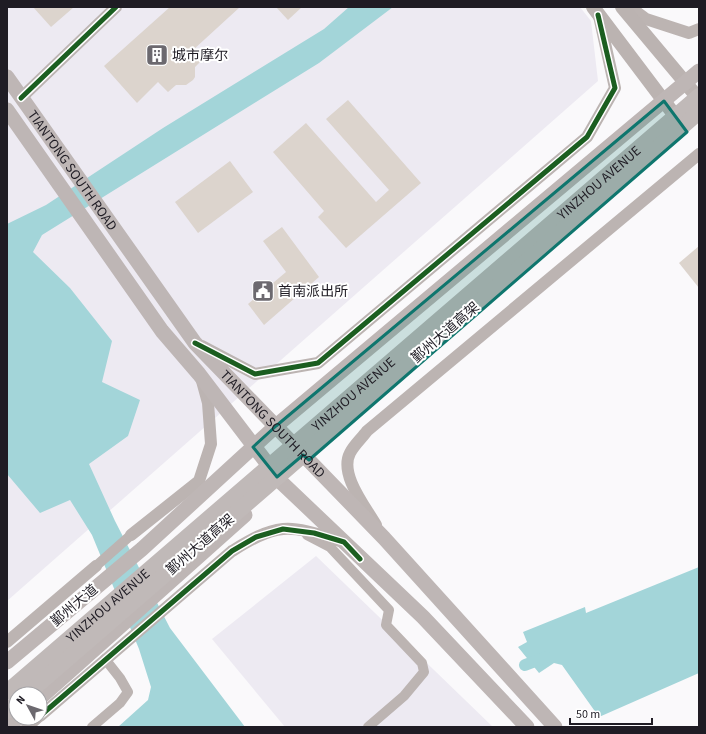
<svg xmlns="http://www.w3.org/2000/svg" width="706" height="734" font-family="'Source Sans 3','Noto Sans SC',sans-serif">
<rect width="100%" height="100%" fill="#faf9fb"/>
<g fill="#edeaf2">
<path d="M7,7h573l11,14 7,60 -591,520z"/>
<path d="M316,556l177,171h-208l-73,-88z"/>
</g>
<g fill="#a3d5d9">
<path d="M349,7h44l-74,56 -277,172 -9,17 37,36 42,53 -10,41 38,18 -12,36 -39,28 26,57 55,107 75,99h-127l30,-27 3,-13 -12,-38 -47,-114 -22,-35 -30,13 -33,-39v-250l39,-19 117,-77 161,-99z"/>
<path d="M699,567v106l-100,44 -37,-52 -8,-2 -15,10 -21,-26 9,-5 -4,-10 62,-25 1,6z"/>
</g>
<g fill="none" stroke-linecap="round" stroke-linejoin="round">
<path stroke="#a3d5d9" stroke-width="12" d="M525,665l21,-8"/>
</g>
<g fill="#dcd4cd">
<path d="M33,7h41l-23,20z"/>
<path d="M170,7h70l-47,43 9,10 -7,7v10l-2,3 -7,5h-10l-8,7 -10,-10 -21,21 -33,-37z"/>
<path d="M276,7h26l-14,13z"/>
<path d="M348,100l73,83 -75,65 -28,-31 6,-6 -51,-59 33,-29 70,79 13,-12 -63,-71z"/>
<path d="M230,161l23,31 -55,41 -23,-31z"/>
<path d="M282,227l37,50 -55,48 -16,-21 38,-32 -23,-31z"/>
<path d="M699,246v42l-20,-25z"/>
</g>
<g fill="none" stroke-linecap="round" stroke-linejoin="round">
<g stroke="#bcb4b2" stroke-width="10">
<path d="M307,535l23,12 59,63 -3,15 36,38 2,9 -20,24 -36,31"/>
<path d="M96,566l35,-31"/>
<path d="M92,727l28,-24 8,-11 -8,-14 -15,-19"/>
</g>
<g stroke="#bcb4b2" stroke-width="12">
<path d="M630,7l16,12 43,14 10,-4"/>
<path d="M21,98l95,-91"/>
<path d="M202,346l53,28 63,-11 269,-226 28,-49 -16,-72"/>
<path d="M376,525c-11,-19 -37,-51 -26,-72 4,-8 12,-15 17,-22l332,-277"/>
<path d="M131,535l68,-54 12,-37 -3,-41 -6,-22"/>
<path d="M7,642l89,-76"/>
<path d="M40,716l192,-165c15,-9 32,-20 51,-22 18,-2 43,8 60,13"/>
<path d="M27,727l10,-9"/>
</g>
<g stroke="#bbb3b1" stroke-width="14">
<path d="M593,7l89,118"/>
<path d="M622,7l77,92"/>
</g>
<g stroke="#beb6b5" stroke-width="15">
<path id="s1" d="M7,77l188,266 189,195 171,189"/>
<path d="M7,110l155,221 37,43 83,109 141,134 104,110"/>
<path d="M7,662l135,-113 134,-123 423,-355"/>
<path d="M40,698l205,-183"/>
<path d="M8,727l10,-9"/>
</g>
<path stroke="#c0b9b8" stroke-width="16" d="M7,711l9,-7"/>
<g stroke="#c0b9b8" stroke-width="16">
<path id="s2" d="M7,692l692,-596"/>
<path d="M27,694l672,-582"/>
</g>
<g stroke="#fff" stroke-width="8">
<g id="cycleway">
<path d="M21,98l95,-91"/>
<path d="M195,343l60,31 63,-11 269,-226 28,-49 -17,-73"/>
<path d="M40,716l192,-165 24,-14 27,-8 31,4 30,9 16,17"/>
</g>
</g>
<use href="#cycleway" stroke="#1b5e20" stroke-width="5"/>
</g>
<path fill="#0f766e" fill-opacity="0.2" stroke="#0f766e" stroke-width="3" stroke-linejoin="round" d="M664,101l23,31 -378,328 -6,-5 -26,22 -24,-30 23,-21z"/>
<defs>
<g id="building-square" transform="scale(1.15)"><rect x="-9" y="-9" width="18" height="18" rx="4" fill="#6c696f" stroke="#fff"/><path d="M-4-6H4V6H1V3H-1V6H-4ZM-2.5-4.3h1.7v1.8h-1.7ZM.8-4.3h1.7v1.8H.8ZM-2.5-1h1.7V.8h-1.7ZM.8-1h1.7V.8H.8Z" fill="#fff"/></g>
<g id="civic-square" transform="scale(1.15)"><rect x="-9" y="-9" width="18" height="18" rx="4" fill="#6c696f" stroke="#fff"/><path d="M-.6-6.5H3V-4.5H.6V-3L4-1V1h2V6H-6V1h2V-1L-.6-3ZM-1.2 2.5V6h2.4V2.5Z" fill="#fff"/></g>
</defs>
<g fill-rule="evenodd">
<use href="#building-square" x="157" y="55"/>
<use href="#civic-square" x="263" y="291"/>
</g>
<g text-anchor="middle" stroke-width="4" stroke-linejoin="round" paint-order="stroke">
<g font-size="14" fill="#1f1c24" stroke="#fff" text-anchor="start">
<text x="172" y="60">城市摩尔</text>
<text x="278" y="296">首南派出所</text>
</g>
<g font-size="14" fill="#1f1c24" stroke="#fff">
<text dy="5" stroke="none"><textPath href="#s1" startOffset="114">TIANTONG SOUTH ROAD</textPath></text>
<text dy="5" stroke="none"><textPath href="#s2" startOffset="781">YINZHOU AVENUE</textPath></text>
<text transform="translate(445 332) rotate(-41)" y="5">鄞州大道高架</text>
<text dy="5" stroke="none"><textPath href="#s2" startOffset="457">YINZHOU AVENUE</textPath></text>
<text dy="5" stroke="none"><textPath href="#s1" startOffset="438">TIANTONG SOUTH ROAD</textPath></text>
<text transform="translate(200 544) rotate(-41)" y="5">鄞州大道高架</text>
<text transform="translate(74 605) rotate(-40)" y="5">鄞州大道</text>
<text dy="5" stroke="none"><textPath href="#s2" startOffset="133">YINZHOU AVENUE</textPath></text>
</g>
</g>
<rect width="706" height="734" fill="none" stroke="#1f1c24" stroke-width="16"/>
<g transform="translate(28 706) rotate(310)"><circle r="19" fill="#ffffff" stroke="#a5a4a7"/>
<path d="M0-3L7 15L0 10L-7 15Z" fill="#6c696f"/>
<text y="-6" font-size="11" font-weight="bold" text-anchor="middle" fill="#1f1c24">N</text>
</g>
<path d="M570 718v6h82v-6" fill="none" stroke="#1f1c24" stroke-width="2"/>
<text x="576" y="718" font-size="12" fill="#1f1c24" stroke="#ffffff" stroke-width="3" paint-order="stroke">50 m</text>
</svg>
